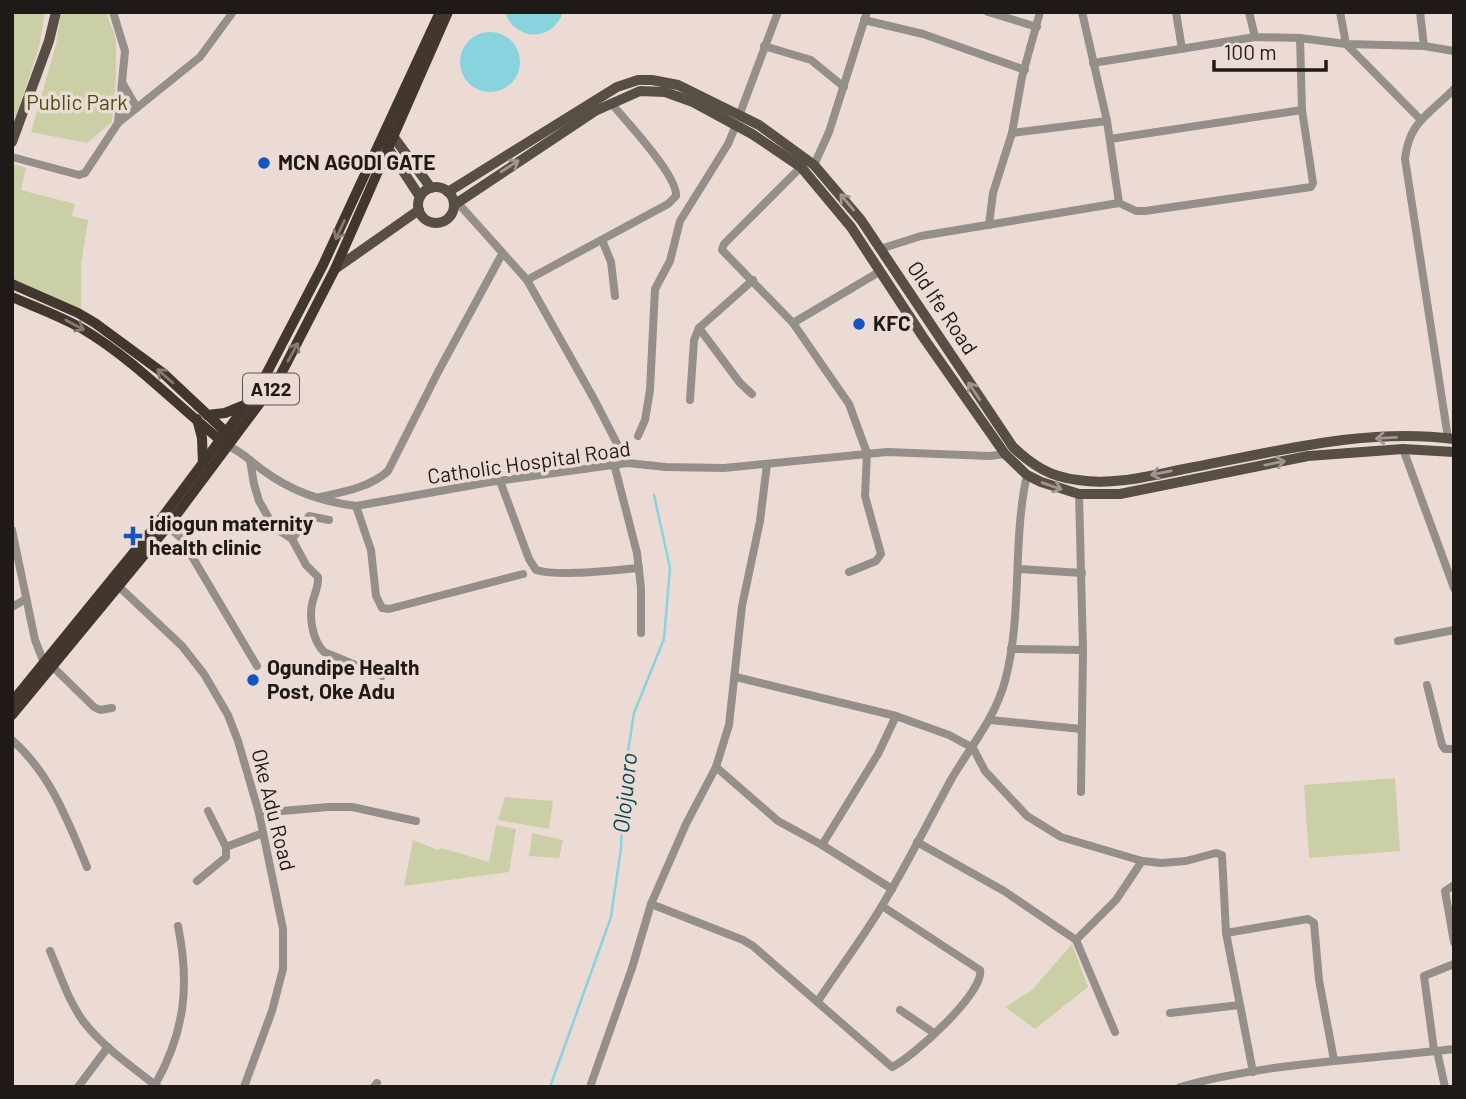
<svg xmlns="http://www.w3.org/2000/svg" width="1466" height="1099" font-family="Barlow,sans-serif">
<rect width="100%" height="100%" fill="#ecdbd5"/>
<g fill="#cacfa6">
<path d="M12,12h33l-6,36 -27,80z"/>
<path d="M61,12h45l10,27v38l-4,45 -25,21 -56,-11 25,-87z"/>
<path d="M12,164l14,4 -5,22 54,14 -3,12 16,4 -7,45v53l-69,-28z"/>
<path d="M1395,778l5,73 -91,7 -5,-73z"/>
<path d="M505,797l48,4 -4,28 -51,-9z"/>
<path d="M496,825l20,4 -7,43 -105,14 9,-46 25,10 3,-2 48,14z"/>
<path d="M532,833l31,7 -4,18 -30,-2z"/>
<path d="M1072,944l16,43 -53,42 -30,-22 27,-17z"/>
</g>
<g fill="#87d3de">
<path d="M505,12h58c-10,30 -48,30 -58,0z"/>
<circle cx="490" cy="62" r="30"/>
</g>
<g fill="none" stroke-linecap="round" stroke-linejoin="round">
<path stroke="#87d3de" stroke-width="2.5" d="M550,1087l61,-170 10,-69 3,-71 10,-64 30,-74 6,-71 -16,-73"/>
<g stroke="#948f8a" stroke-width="8">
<path d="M113,12l12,39 -7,72"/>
<path d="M988,12l49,15"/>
<path d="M1082,12l25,109 12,82"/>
<path d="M1176,12l6,37"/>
<path d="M1249,12l6,25"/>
<path d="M1340,12l6,32 74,75"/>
<path d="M1420,12l4,34"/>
<path d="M864,20l59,14 102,36"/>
<path d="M764,46l47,14 33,27"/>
<path d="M1093,63l162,-26 45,1 46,6 78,2 30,5"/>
<path d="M123,84l14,24"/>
<path d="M739,116l39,-104"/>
<path d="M1012,133l95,-12"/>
<path d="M1110,139l192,-29"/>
<path d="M12,157l67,18 6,-2 33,-50 82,-66 33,-45"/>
<path d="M814,165l15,-33 38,-120"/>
<path d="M801,167l-77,77 -2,6 71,73 56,81 18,49 -2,43 16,58 -5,7 -27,11"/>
<path d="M457,202l70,78 67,119 33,64"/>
<path d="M989,225l4,-32 19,-60 10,-56 18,-65"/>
<path d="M602,240l9,22 4,34"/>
<path d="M880,249l41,-13 198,-33 17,8h9l166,-24 2,-4 -11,-73 -2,-72"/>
<path d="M527,280l141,-76 8,-8c2,-20 -50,-75 -65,-93"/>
<path d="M793,323l86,-51"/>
<path d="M699,328l41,55 12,11"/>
<path d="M690,400l4,-60 5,-12 54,-48"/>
<path d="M638,436l7,-16 5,-30 5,-101 15,-28 10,-40 48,-77 8,-19"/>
<path d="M1448,438l-43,-279c4,-38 25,-45 49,-70"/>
<path d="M228,446c15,6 23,16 36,25 27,20 59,31 92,35l134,-24 137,-19 39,4 58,1 163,-16 103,4 15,-2"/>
<path d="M1403,449l51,139"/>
<path d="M250,460l4,24 5,17 12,21 7,8 14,9 14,26 12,12c1,9 -4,18 -6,27 -3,15 1,37 12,48l58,24"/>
<path d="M614,464l23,89 4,35v45"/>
<path d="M500,481l29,78 7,11c24,7 77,0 103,-2"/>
<path d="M1079,494l4,156 -2,142"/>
<path d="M320,497c23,-5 51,-10 68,-26l50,-99 64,-118"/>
<path d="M356,506l15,44 5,46 6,12 7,1 134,-35"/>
<path d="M168,526l13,12 76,128"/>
<path d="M12,530l23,110 9,23"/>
<path d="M292,539l17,-23 20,4"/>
<path d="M1019,569l63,4"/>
<path d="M114,582l68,64 22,28 24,41 10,26 21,72 24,116v40l-11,42 -28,76"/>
<path d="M12,607l14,-8"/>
<path d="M1398,641l56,-11"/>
<path d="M1011,649l72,1"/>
<path d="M52,666l42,41 6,3 12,-2"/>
<path d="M736,677l160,39 53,19 24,13 12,23 42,45 34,21 81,24 20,2 24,-2 30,-8 6,2 4,78 27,139"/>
<path d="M1427,685l15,60 3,4h9"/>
<path d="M990,720l91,9"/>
<path d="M12,740c38,33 56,81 75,127"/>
<path d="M716,767l62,54 44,24 70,44"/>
<path d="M259,813l69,-6h24l64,14"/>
<path d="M917,842l87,49 72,49 39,92"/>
<path d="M822,845l56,-91 18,-38"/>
<path d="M226,847l37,-14"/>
<path d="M197,881l29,-24v-10l-18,-36"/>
<path d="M1454,885l-9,6 9,51"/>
<path d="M651,904l92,36 10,6 139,121c20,-9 93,-75 88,-97l-98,-64"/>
<path d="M1226,933l82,-14 6,4 5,57 15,80"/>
<path d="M1076,940l40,-40 26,-39"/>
<path d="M50,951c10,23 18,49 33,70 20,26 49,46 75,66"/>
<path d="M818,1001c21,-32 45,-63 65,-97 25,-41 46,-84 69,-126 19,-32 43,-60 53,-97 18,-68 7,-139 22,-206"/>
<path d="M900,1010l34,23"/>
<path d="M1170,1013l70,-8"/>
<path d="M1434,1050l-10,-74 30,-12"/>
<path d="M1437,1051l8,36"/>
<path d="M155,1085c30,-53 35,-100 23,-159"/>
<path d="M78,1087l30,-40"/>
<path d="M374,1087l3,-4"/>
<path d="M590,1087l42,-119 19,-64 35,-80 30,-57 13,-42 13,-119 18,-85 7,-57"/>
<path d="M1180,1087c89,-25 183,-27 274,-38"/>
</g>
<g stroke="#574e46" stroke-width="10">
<path d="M390,132l41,56"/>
<path d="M12,142l37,-101 7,-29"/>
<path d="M384,142l36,55"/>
<circle cx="436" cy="205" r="18"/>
<path d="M448,192l169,-105 21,-7h14l26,5 81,40 55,40 47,55 152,227c19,18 37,30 65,33 37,6 74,-5 111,-12 86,-16 176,-41 265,-29"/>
<path d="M454,205l141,-94 45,-20 25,1 28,10 59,32 49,33 50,60 72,110 82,117 22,21 14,7 38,12h41l188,-38 95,-7 51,3"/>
<path d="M335,269l84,-59"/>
</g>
<g stroke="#42372f" stroke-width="10">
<path d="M12,284l66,29 17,10 68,50 66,62"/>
<path d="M12,297c23,10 48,19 69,31 54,32 95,77 143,115"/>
<path d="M207,415l18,-2 22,-9"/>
<path d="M197,419l5,19 1,26"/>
<path d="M12,702l149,-183 98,-131 64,-123 117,-253"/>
<path d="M12,715l156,-189 112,-150 55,-107 113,-257"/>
</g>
</g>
<defs><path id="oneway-shaft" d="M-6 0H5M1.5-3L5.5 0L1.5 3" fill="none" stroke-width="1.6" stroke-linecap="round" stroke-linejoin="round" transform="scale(1.75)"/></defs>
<g stroke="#a2948e">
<use href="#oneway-shaft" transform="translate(510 166) rotate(-33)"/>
<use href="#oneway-shaft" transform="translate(847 202) rotate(-130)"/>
<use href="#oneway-shaft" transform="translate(974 391) rotate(-124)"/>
<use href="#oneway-shaft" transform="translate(1386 438) rotate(177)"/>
<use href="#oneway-shaft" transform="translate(1275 463) rotate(-11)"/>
<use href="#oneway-shaft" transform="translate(1161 473) rotate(169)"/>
<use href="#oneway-shaft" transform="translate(1052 486) rotate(19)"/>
</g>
<g stroke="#867971">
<use href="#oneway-shaft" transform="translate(340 230) rotate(115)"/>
<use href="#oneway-shaft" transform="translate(75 325) rotate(29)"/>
<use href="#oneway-shaft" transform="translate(293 352) rotate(-61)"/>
<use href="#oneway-shaft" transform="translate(165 376) rotate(-139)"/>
</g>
<g fill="#1055c0" stroke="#ecdbd5" stroke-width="2.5">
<circle cx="264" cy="163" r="7"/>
<circle cx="859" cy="324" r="7"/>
<path d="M129.5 525.5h7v7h7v7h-7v7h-7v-7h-7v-7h7z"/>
<circle cx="253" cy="680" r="7"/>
</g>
<g text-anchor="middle" stroke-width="7" stroke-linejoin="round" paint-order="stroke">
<rect fill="#ecdbd5" stroke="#5c5350" stroke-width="2" x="243" y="373.5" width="56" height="31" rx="5"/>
<g font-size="19" font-weight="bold" fill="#1f1917">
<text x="271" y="396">A122</text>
</g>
<g font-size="21" fill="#4b4f0d" stroke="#ecdbd5">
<text x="77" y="110">Public Park</text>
</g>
<g font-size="21" font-weight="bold" fill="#1f1917" stroke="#ecdbd5" text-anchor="start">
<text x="278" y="170">MCN AGODI GATE</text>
<text x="873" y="331">KFC</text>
<text x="149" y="531">idiogun maternity<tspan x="149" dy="24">health clinic</tspan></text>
<text x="267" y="675">Ogundipe Health<tspan x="267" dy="24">Post, Oke Adu</tspan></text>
</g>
<g font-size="21" fill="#1f1917" stroke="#ecdbd5">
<text transform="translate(942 308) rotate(56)" y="7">Old Ife Road</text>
<text transform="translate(529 463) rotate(-8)" y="7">Catholic Hospital Road</text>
<text transform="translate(273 810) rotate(76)" y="7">Oke Adu Road</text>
</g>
<g font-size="23" font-style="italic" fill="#004850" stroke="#ecdbd5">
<text transform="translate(625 793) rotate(-84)" y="8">Olojuoro</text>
</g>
</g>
<rect width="1466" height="1099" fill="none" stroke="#1f1917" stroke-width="28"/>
<path d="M1214 60v10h112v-10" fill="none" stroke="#1f1917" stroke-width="3.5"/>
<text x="1224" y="60" font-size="21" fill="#1f1917" stroke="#ecdbd5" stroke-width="5" paint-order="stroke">100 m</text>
</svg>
